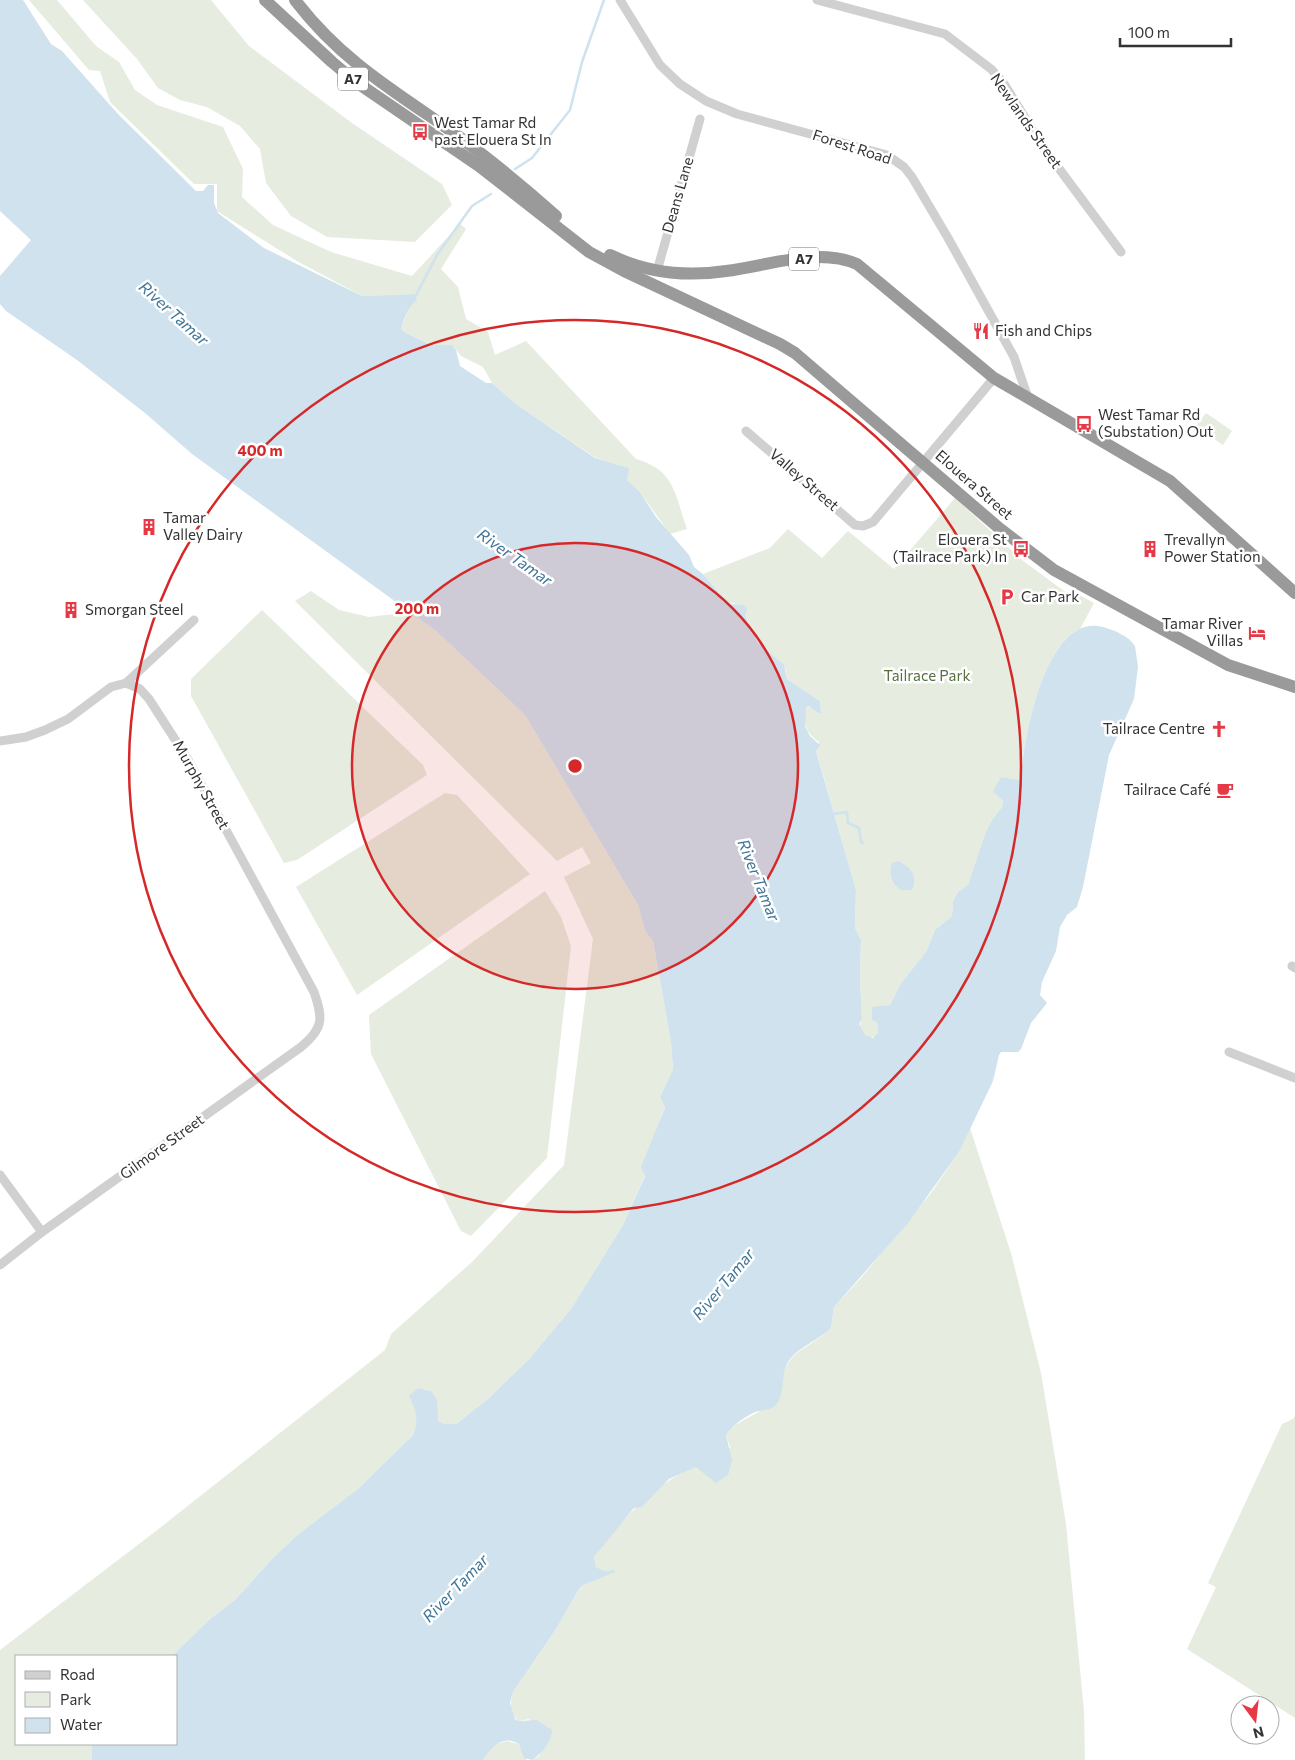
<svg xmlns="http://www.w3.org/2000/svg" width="1295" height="1760" font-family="Commissioner,sans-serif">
<rect width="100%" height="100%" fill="#fff"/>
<g fill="#e6ecdf">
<path d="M29,0h28l39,46 23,16 16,28 22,15 66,22 20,42 -1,28 31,28 58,27 81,24 48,-52 6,5 -25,40 17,18 8,32 22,13 7,23 31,-14 110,118c39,11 39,36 51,70l-17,5 -30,-42 -13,-12 1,-12 -32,-10 -80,-54 -24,-21 -9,-16 -22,-11 -9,-11h-23c-9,-7 -19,-9 -28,-16l13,-35 -52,2 -65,-35 -80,-50v-27h-23l-84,-82 -10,-31 -11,-1z"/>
<path d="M83,0h128l38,46 103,77 90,61 10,21 -37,37 -88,-5 -36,-21 -25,-33 -6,-34 -20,-23 -33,-19 -27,-7 -22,-12 -21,-29z"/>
<path d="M1206,413l26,18 -9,14 -27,-19z"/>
<path d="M955,498l67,62 46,34 13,2 13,7 -14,26c-39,16 -57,113 -59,151l-20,-3 -7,14 9,10 -1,6 -10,13 -24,65 -10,7 -5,9 -1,15 -17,14 -9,22 -25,31 -11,22 -5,1 -8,16 1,11 -2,4h-8c-8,-4 -10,-11 -6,-18l-2,-40 1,-39 -6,-12 1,-38 -40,-140 3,-8c-12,-8 -18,-20 -13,-34l4,-2 8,7h3l-1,-12 -33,-22 -2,-11 -25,-22 -15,-31 -11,-12 -5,1 -26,-30 67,-26 18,-19 34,29 26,-27 46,38z"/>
<path d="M311,591l28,19 30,7 41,-5 26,19 89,84 113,190 7,26 8,10 18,101 2,29 -13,26 5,9 -23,61 3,8 -22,50 -52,84 -42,50 -40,39 -33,26h-11l-7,-3 -7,-30 -13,-3 -8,8c6,14 9,25 3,39l-55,54 -87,71 -36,40 -25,19 -38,37h-156v88h76v16h-92v-110l156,-119 229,-181 6,-16 81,-72 92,-97 29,-226 -29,-62 27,-14 -9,-16 -25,14 -262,-260z"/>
<path d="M262,610l161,155 4,10 -130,85 -13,3 -93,-167v-17z"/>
<path d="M445,793l12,2 73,79 -173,121 -61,-108z"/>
<path d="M545,891l16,26 10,29 -24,212 -76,78 -10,-5 -90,-177 -2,-39z"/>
<path d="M970,1128l41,125 30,120 25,151 18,187 1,49h-553l7,-4 8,-14 -18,-23 -10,2c-10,-7 -9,-19 -6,-29l43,-63 23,-40 4,-4 31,-15 -9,1 -9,-4 -2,-10c21,-31 65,-78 102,-90l9,5 7,8 18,-33 -4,-12c9,-13 23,-17 36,-25 7,-4 13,-11 19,-16 2,-46 23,-40 50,-66l3,-21 27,-29 70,-85 28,-41z"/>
<path d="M1295,1416v302l-108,-69 29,-62 -8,-4 74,-159 11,-5z"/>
<path d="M507,1741l12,3 8,16h-44l10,-15z"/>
</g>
<g fill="#cfe2ee">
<path d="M0,0h23l28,44 11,7 56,63 78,77h7l5,-6h6v18l4,10 46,35 98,48 52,-2 3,6c-10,8 -12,17 -16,29 8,7 19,9 28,16h23l4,5 4,16 26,17h6l24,21 79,54 34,10 -2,12 13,12 16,25 33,38 5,12 9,7 26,30 15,1 3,5 -2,5 13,28 26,22 3,14 33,22 1,12h-3l-9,-7 -3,2 -1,18 5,10 10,9 -4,6 40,139 -1,38 6,12 -1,39 2,40 -3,5 6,11 8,3 5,-5 -1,-11 -5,-2v-13l18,-2 11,-22 25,-31 9,-22 17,-14 1,-15 5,-9 10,-7 18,-53 6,-12 10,-13 1,-6 -10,-10 8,-14 20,3c2,-39 24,-168 82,-153 12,4 25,8 32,19l3,21 -4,32 -25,56 -26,132 -6,20 -10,8 -7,12 -4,24 -14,31 -2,13 7,8 -16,20 -10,26 -3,3h-17l-2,3 -6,26 -34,71 -51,71 -74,84 -3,21c-13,13 -32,18 -43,34 -8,14 -2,32 -13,44 -5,5 -16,4 -22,7 -10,5 -21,13 -27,22l6,25 -4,15 -12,8 -20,-16 -27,12 -27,28 -8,1 -40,49 2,10 9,4 9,-1 1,2 -32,13 -4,4 -23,40 -43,63 -3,11 5,16 4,2 18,-1 15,10c0,11 -11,25 -20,30l-8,-2 -5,-14c-17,-10 -27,3 -36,16h-391v-16h84v-88h-4l38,-37 25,-19 36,-40 28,-26 59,-45 55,-54c6,-14 3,-25 -4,-39l9,-8 13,3 6,9 1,21 7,3h11l33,-26 40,-39 42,-50 52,-84 22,-49 -4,-9 24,-60 -5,-10 13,-27 -2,-28 -18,-101 -8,-10 -7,-26 -113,-190 -89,-84 -244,-177 -47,-41 -68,-53 -71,-49 -6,-7z"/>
<path d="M898,861c13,6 20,15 14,29h-11c-9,-5 -13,-17 -9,-27z"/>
</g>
<path fill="#fff" d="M0,211l31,29 -31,36z"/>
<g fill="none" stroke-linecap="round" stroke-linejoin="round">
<g stroke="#cfe2ee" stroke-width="2.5">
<path d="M515,169l17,-11 38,-48 12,-48 22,-62"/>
<path d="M415,297l22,-42 35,-49 19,-12"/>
<path d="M833,814l14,-2 1,11 11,5 2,14 2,1"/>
</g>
<g stroke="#d0d0d0" stroke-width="9">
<path d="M620,0l40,65 20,19 26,17 31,13 150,41 17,12 8,10 36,61 66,119 14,41"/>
<path d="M817,0l128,34 46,35 12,13 40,65 78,105"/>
<path d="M657,271l43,-152"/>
<path d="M746,431l109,94 8,1 10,-4 121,-144"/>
<path d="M126,683l68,-63"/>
<path d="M0,741l26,-4 19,-7 23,-11 43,-32 15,-4 14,6 9,10 38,59 127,234c9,26 10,36 -13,55l-259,185 -42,33"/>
<path d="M1292,966l3,2"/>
<path d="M1229,1052l66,26"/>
<path d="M0,1175l42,57"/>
</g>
<g stroke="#9a9a9a" stroke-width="12">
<path d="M265,0l67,62 24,20 123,84 110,86 35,19 156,73 15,9 204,175 55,42 174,95 67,22"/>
<path d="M295,0c42,55 89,85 145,123 41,29 79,60 116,93"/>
<path d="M610,255c37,18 76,22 116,16 41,-5 91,-24 131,-7l137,114 176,103 125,112"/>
</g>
</g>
<circle cx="575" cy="766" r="223" fill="#d62828" fill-opacity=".12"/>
<g fill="none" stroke="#d62828" stroke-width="2.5">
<circle cx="575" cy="766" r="223"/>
<circle cx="575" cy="766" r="446"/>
</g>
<defs>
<g id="bus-bare" transform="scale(1.35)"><path d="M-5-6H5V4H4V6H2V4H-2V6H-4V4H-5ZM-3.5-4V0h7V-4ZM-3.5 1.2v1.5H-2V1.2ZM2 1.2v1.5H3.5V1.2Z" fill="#e63946" stroke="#fff" stroke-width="2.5" paint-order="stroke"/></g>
<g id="restaurant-bare" transform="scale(1.35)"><path d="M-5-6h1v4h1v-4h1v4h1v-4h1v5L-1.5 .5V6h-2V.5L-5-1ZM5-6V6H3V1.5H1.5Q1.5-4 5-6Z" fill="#e63946" stroke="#fff" stroke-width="2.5" paint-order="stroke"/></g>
<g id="building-bare" transform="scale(1.35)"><path d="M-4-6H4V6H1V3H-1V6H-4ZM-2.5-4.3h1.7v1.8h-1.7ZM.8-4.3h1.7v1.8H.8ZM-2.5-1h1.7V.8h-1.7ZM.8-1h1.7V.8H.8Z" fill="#e63946" stroke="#fff" stroke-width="2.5" paint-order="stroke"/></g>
<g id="parking-bare" transform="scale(1.35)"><path d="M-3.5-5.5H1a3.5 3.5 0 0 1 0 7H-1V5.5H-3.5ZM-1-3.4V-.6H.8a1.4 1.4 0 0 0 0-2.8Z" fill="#e63946" stroke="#fff" stroke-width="2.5" paint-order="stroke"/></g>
<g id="hotel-bare" transform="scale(1.35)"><path d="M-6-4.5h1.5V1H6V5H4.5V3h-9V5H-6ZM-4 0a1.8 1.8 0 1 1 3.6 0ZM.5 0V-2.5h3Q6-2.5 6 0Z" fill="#e63946" stroke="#fff" stroke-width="2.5" paint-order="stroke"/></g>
<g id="church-bare" transform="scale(1.35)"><path d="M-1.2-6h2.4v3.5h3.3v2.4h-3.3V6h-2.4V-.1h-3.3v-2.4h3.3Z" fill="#e63946" stroke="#fff" stroke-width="2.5" paint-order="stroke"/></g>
<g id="cafe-bare" transform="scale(1.35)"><path d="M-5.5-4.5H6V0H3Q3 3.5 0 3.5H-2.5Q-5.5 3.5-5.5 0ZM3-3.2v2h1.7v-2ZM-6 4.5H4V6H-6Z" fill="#e63946" stroke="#fff" stroke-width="2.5" paint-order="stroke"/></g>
</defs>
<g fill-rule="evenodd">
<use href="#bus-bare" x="420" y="132"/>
<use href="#restaurant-bare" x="981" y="331"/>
<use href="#bus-bare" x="1084" y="424"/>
<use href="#building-bare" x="149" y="527"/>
<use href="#bus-bare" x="1021" y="549"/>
<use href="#building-bare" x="1150" y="549"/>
<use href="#parking-bare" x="1007" y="597"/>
<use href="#building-bare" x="71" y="610"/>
<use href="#hotel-bare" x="1257" y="633"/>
<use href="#church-bare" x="1219" y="729"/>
<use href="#cafe-bare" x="1225" y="790"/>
</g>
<g text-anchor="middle" stroke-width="5" stroke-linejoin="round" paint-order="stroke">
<g fill="#fff" stroke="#707070" stroke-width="1">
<rect x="338" y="67.5" width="30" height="23" rx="4"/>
<rect x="789" y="247.5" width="30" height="23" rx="4"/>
</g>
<g font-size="14" font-weight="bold" fill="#333">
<text x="353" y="84">A7</text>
<text x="804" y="264">A7</text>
</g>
<g font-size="15" fill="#333" stroke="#fff">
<text transform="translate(1026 121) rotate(55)" y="5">Newlands Street</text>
<text transform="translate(852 147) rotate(18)" y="5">Forest Road</text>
<text transform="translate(678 195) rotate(-74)" y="5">Deans Lane</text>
<text transform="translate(804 480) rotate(41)" y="5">Valley Street</text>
<text transform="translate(974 485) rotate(41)" y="5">Elouera Street</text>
<text transform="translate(201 785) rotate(61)" y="5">Murphy Street</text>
<text transform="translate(162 1147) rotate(-36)" y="5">Gilmore Street</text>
</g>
<g font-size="15" fill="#333" stroke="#fff" text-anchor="start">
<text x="434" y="128">West Tamar Rd<tspan x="434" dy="17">past Elouera St In</tspan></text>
<text x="995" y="336">Fish and Chips</text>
<text x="1098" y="420">West Tamar Rd<tspan x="1098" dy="17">(Substation) Out</tspan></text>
<text x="163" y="523">Tamar<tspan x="163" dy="17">Valley Dairy</tspan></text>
<text x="1007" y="545" text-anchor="end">Elouera St<tspan x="1007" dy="17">(Tailrace Park) In</tspan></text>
<text x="1164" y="545">Trevallyn<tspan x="1164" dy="17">Power Station</tspan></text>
<text x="1021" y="602">Car Park</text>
<text x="85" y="615">Smorgan Steel</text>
<text x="1243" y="629" text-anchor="end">Tamar River<tspan x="1243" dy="17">Villas</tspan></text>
<text x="1205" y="734" text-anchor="end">Tailrace Centre</text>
<text x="1211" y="795" text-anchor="end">Tailrace Café</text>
</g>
<g font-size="15" fill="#56703f" stroke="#fff">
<text x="927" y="681">Tailrace Park</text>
</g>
<g font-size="16" font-style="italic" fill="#3f7597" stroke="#fff">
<text transform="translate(174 313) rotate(42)" y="6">River Tamar</text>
<text transform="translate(515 557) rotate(35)" y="6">River Tamar</text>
<text transform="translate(759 880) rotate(68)" y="6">River Tamar</text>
<text transform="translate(723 1284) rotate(-50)" y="6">River Tamar</text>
<text transform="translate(455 1588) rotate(-46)" y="6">River Tamar</text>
</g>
</g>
<circle cx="575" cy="766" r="8" fill="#d62828" stroke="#fff" stroke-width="2.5"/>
<g font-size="15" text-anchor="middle" font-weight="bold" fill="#d62828" stroke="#fff" stroke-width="5" stroke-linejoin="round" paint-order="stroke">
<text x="260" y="456">400 m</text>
<text x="417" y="614">200 m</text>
</g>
<rect x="15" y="1655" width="162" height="90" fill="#ffffff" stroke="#adadad"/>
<rect x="25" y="1671" width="25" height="8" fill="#d0d0d0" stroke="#adadad"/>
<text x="60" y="1680" font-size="15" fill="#333333">Road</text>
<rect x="25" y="1692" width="25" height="15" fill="#e6ecdf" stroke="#adadad"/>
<text x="60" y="1705" font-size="15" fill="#333333">Park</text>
<rect x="25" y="1718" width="25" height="15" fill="#cfe2ee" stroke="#adadad"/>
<text x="60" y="1730" font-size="15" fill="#333333">Water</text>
<g transform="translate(1255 1720) rotate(165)"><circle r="24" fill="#ffffff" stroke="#adadad"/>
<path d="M0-4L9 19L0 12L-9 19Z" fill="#e63946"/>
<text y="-8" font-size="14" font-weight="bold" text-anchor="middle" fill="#333333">N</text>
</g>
<path d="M1120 38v8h111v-8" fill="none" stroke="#333333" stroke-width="2.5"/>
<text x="1128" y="38" font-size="15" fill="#333333" stroke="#ffffff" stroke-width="4" paint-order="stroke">100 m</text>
</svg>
